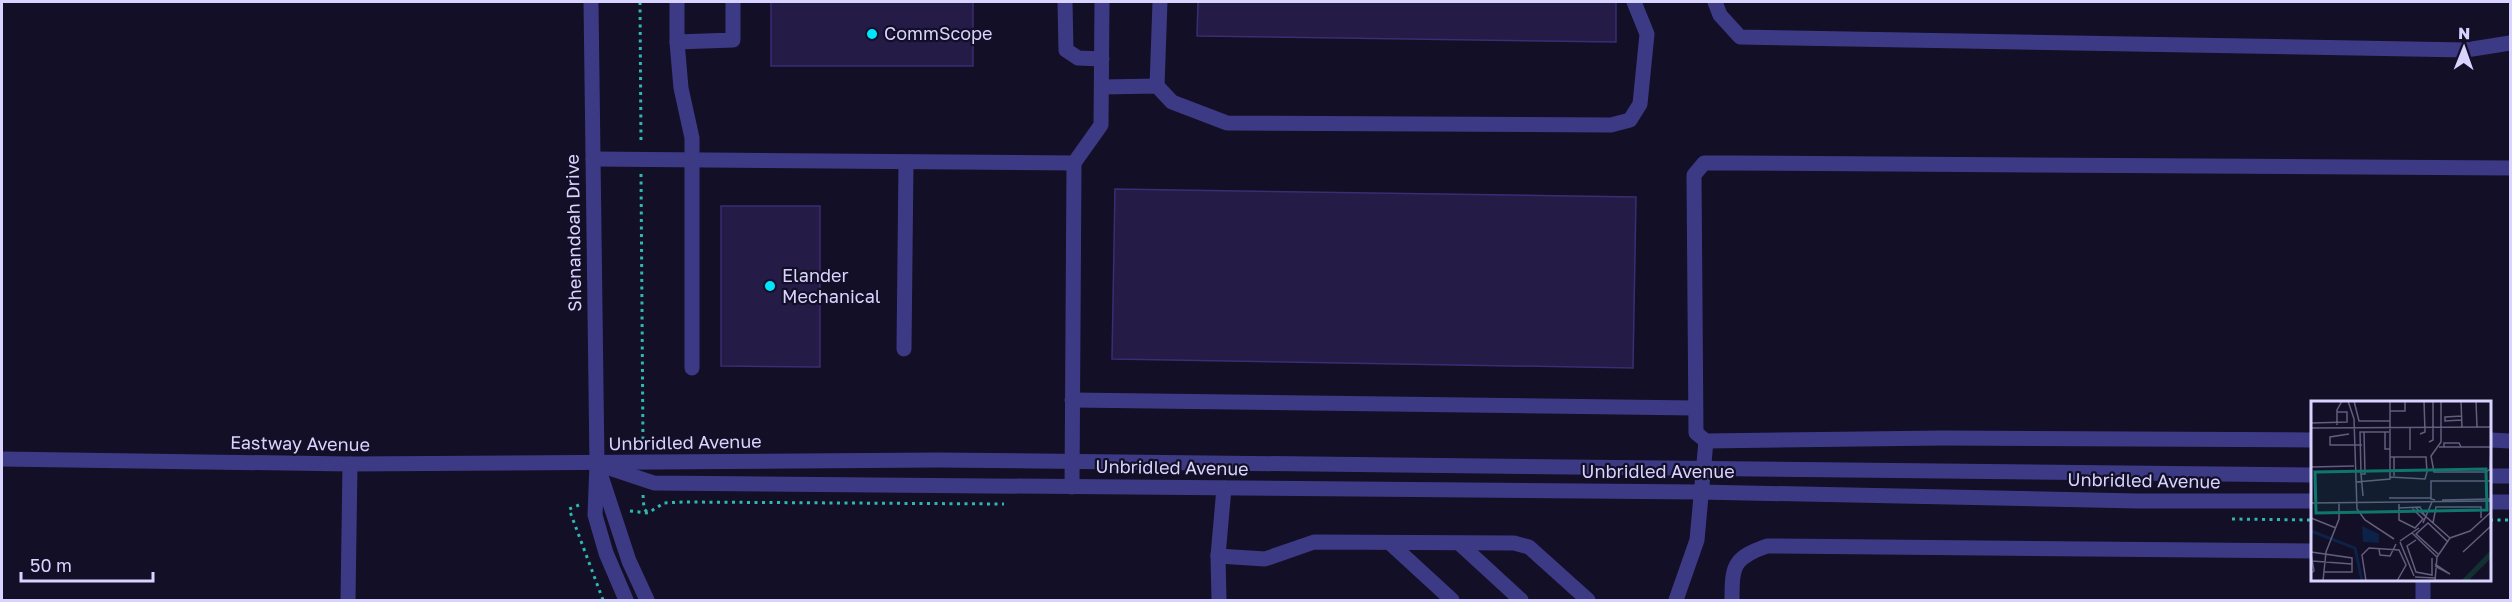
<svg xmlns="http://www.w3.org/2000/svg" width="2512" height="602" font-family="'Golos Text',sans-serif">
<rect width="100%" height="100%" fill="#130f26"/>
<g fill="#241b47" stroke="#3b2d73" stroke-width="1.5">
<rect x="771" y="2" width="202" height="64"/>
<path d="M1198,2h418v40l-419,-6z"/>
<path d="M1115,189l521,8 -3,171 -521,-9z"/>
<path d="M721,206h99v161l-99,-1z"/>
</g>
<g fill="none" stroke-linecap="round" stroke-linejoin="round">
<g stroke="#2fb8b0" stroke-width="3" stroke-dasharray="3 4.5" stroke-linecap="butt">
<path d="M640,2l1,142"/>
<path d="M641,174l2,273"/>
<path d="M643,495l1,14 4,4"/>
<path d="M579,505l-10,4 34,91"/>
<path d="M630,511l18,2 16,-10 21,-1 319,2"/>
<path d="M2232,519l80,1"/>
<path d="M2490,520h20"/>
</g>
<g stroke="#3d3a85" stroke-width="15">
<path d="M591,2l6,462 -2,51 11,38 20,47"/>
<path d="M677,2v40l56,-2v-38"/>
<path d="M1065,2l1,48 12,8 24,1"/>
<path d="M1715,2l5,13 20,22 726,13 44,-7"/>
<path d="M677,42l4,46 11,50v230"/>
<path d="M1157,86l3,-84"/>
<path d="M1102,87l55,-1 15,16 55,21 384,2 19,-5 10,-16 7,-70 -13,-32"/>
<path d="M593,159l481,4 27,-38 1,-123"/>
<path d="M904,349l2,-187"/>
<path d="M1072,400l623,8"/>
<path d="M2312,440l-369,-2 -237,3 -10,-8 -2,-258 10,-12h27l779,5"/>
<path d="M2490,440l20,1"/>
<path d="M2,459l348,5 588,-4 1374,15"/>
<path d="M606,467l48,16 1046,9 438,9h174"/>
<path d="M599,470l30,91 18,39"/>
<path d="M2490,476h20"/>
<path d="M1072,487l2,-324"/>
<path d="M2490,502h20"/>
<path d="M1391,544l61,56"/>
<path d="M1460,544l61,56"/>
<path d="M1218,556l47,3 49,-17 200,1 15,4 59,53"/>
<path d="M2423,580v20"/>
<path d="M348,600l2,-136"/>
<path d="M1219,600l-1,-44 6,-68"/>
<path d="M1676,600l21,-60 9,-99"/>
<path d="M1732,600c0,-34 1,-42 35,-54l545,5"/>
</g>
</g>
<g fill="#00e5ff" stroke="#130f26" stroke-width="2">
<circle cx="872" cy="34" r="6"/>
<circle cx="770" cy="286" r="6"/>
</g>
<g text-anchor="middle" stroke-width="4.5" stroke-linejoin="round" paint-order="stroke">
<g font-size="18" fill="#d9d4ff" stroke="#130f26" text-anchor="start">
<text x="884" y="40">CommScope</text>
<text x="782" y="282">Elander<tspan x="782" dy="21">Mechanical</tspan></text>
</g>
<g font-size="18" fill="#d9d4ff" stroke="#130f26">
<text transform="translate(574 233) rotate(-91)" y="6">Shenandoah Drive</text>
<text transform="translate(685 443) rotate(-1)" y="6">Unbridled Avenue</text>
<text transform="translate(300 444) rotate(1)" y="6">Eastway Avenue</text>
<text transform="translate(1172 468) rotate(1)" y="6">Unbridled Avenue</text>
<text x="1658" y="478">Unbridled Avenue</text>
<text transform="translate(2144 481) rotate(1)" y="6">Unbridled Avenue</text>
</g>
</g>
<g transform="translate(2311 401)">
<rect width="180" height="180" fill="#130f26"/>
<path d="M180,149v8l-23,23h-7z" fill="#12302f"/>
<path d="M51,125l17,8v9l-16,-1z" fill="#0c2248"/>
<path fill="none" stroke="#0c2248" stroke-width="3" d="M0,130l44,17 7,33"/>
<path fill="none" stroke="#625e7d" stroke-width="1.5" d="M37,0l6,18 3,90 8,11 29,19M43,0l5,20h31M130,0v41l-10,14 3,16h52l4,-3 1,-22M150,0l1,27M165,0l1,26M79,10h15v-10M151,15l-17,1v4l17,-1M0,22l36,-1v-10h-10M26,24v-15l5,-9M0,27l180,-1M49,31h4l1,42h-4zM53,31h25M74,31v17h5M38,33l-19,3v8h32M109,33l5,-2 -1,-31M118,41l4,-2v-39M128,46h51M133,46v-4h15l2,4M99,49v-22M79,56h36l1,15 -2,7 -35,-2M0,66l43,-1M50,73l2,22M83,75v-19M45,81l34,-3v-78M78,97h42M124,99l-4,-1v-18h60M131,99l49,-1M0,102l180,-2M88,103v16l16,8 8,-9 -12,-12M104,106l35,31M88,107l21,-1 5,9M0,117l25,10M112,122l9,-21M122,122l3,-16h45v11M101,132l25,24M105,139l-9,6 9,26 16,3v-17M89,140l19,-13M89,141l14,34M68,148l1,6 10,1 6,-12M0,151l41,6v14h-28M152,151l28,-26M0,153l3,17 -3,2M127,153l-22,-20 12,-11 20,19M1,160l40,3M124,163l15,10 -15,-8M104,176l20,1M12,180l3,-29 13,-33v-16M55,180l-4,-26 7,-7 30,2 7,15 -9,16M104,180h20M124,180l2,-24 13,-19 20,-7 21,-19"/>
<path fill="#0f766e" fill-opacity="0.15" stroke="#0f766e" stroke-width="3" d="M175,68l1,41 -171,3 -1,-41z"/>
<rect width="180" height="180" fill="none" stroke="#d9d4ff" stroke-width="3"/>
</g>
<rect width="2512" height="602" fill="none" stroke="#d9d4ff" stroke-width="6"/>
<g transform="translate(2464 48) rotate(1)" stroke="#130f26" stroke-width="4.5" paint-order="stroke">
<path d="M0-4.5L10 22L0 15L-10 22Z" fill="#d9d4ff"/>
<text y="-9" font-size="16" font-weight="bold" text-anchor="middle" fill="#d9d4ff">N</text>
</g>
<path d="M21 572v9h132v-9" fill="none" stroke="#d9d4ff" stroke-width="3"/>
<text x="30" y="572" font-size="18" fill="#d9d4ff" stroke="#130f26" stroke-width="4.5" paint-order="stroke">50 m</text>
</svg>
